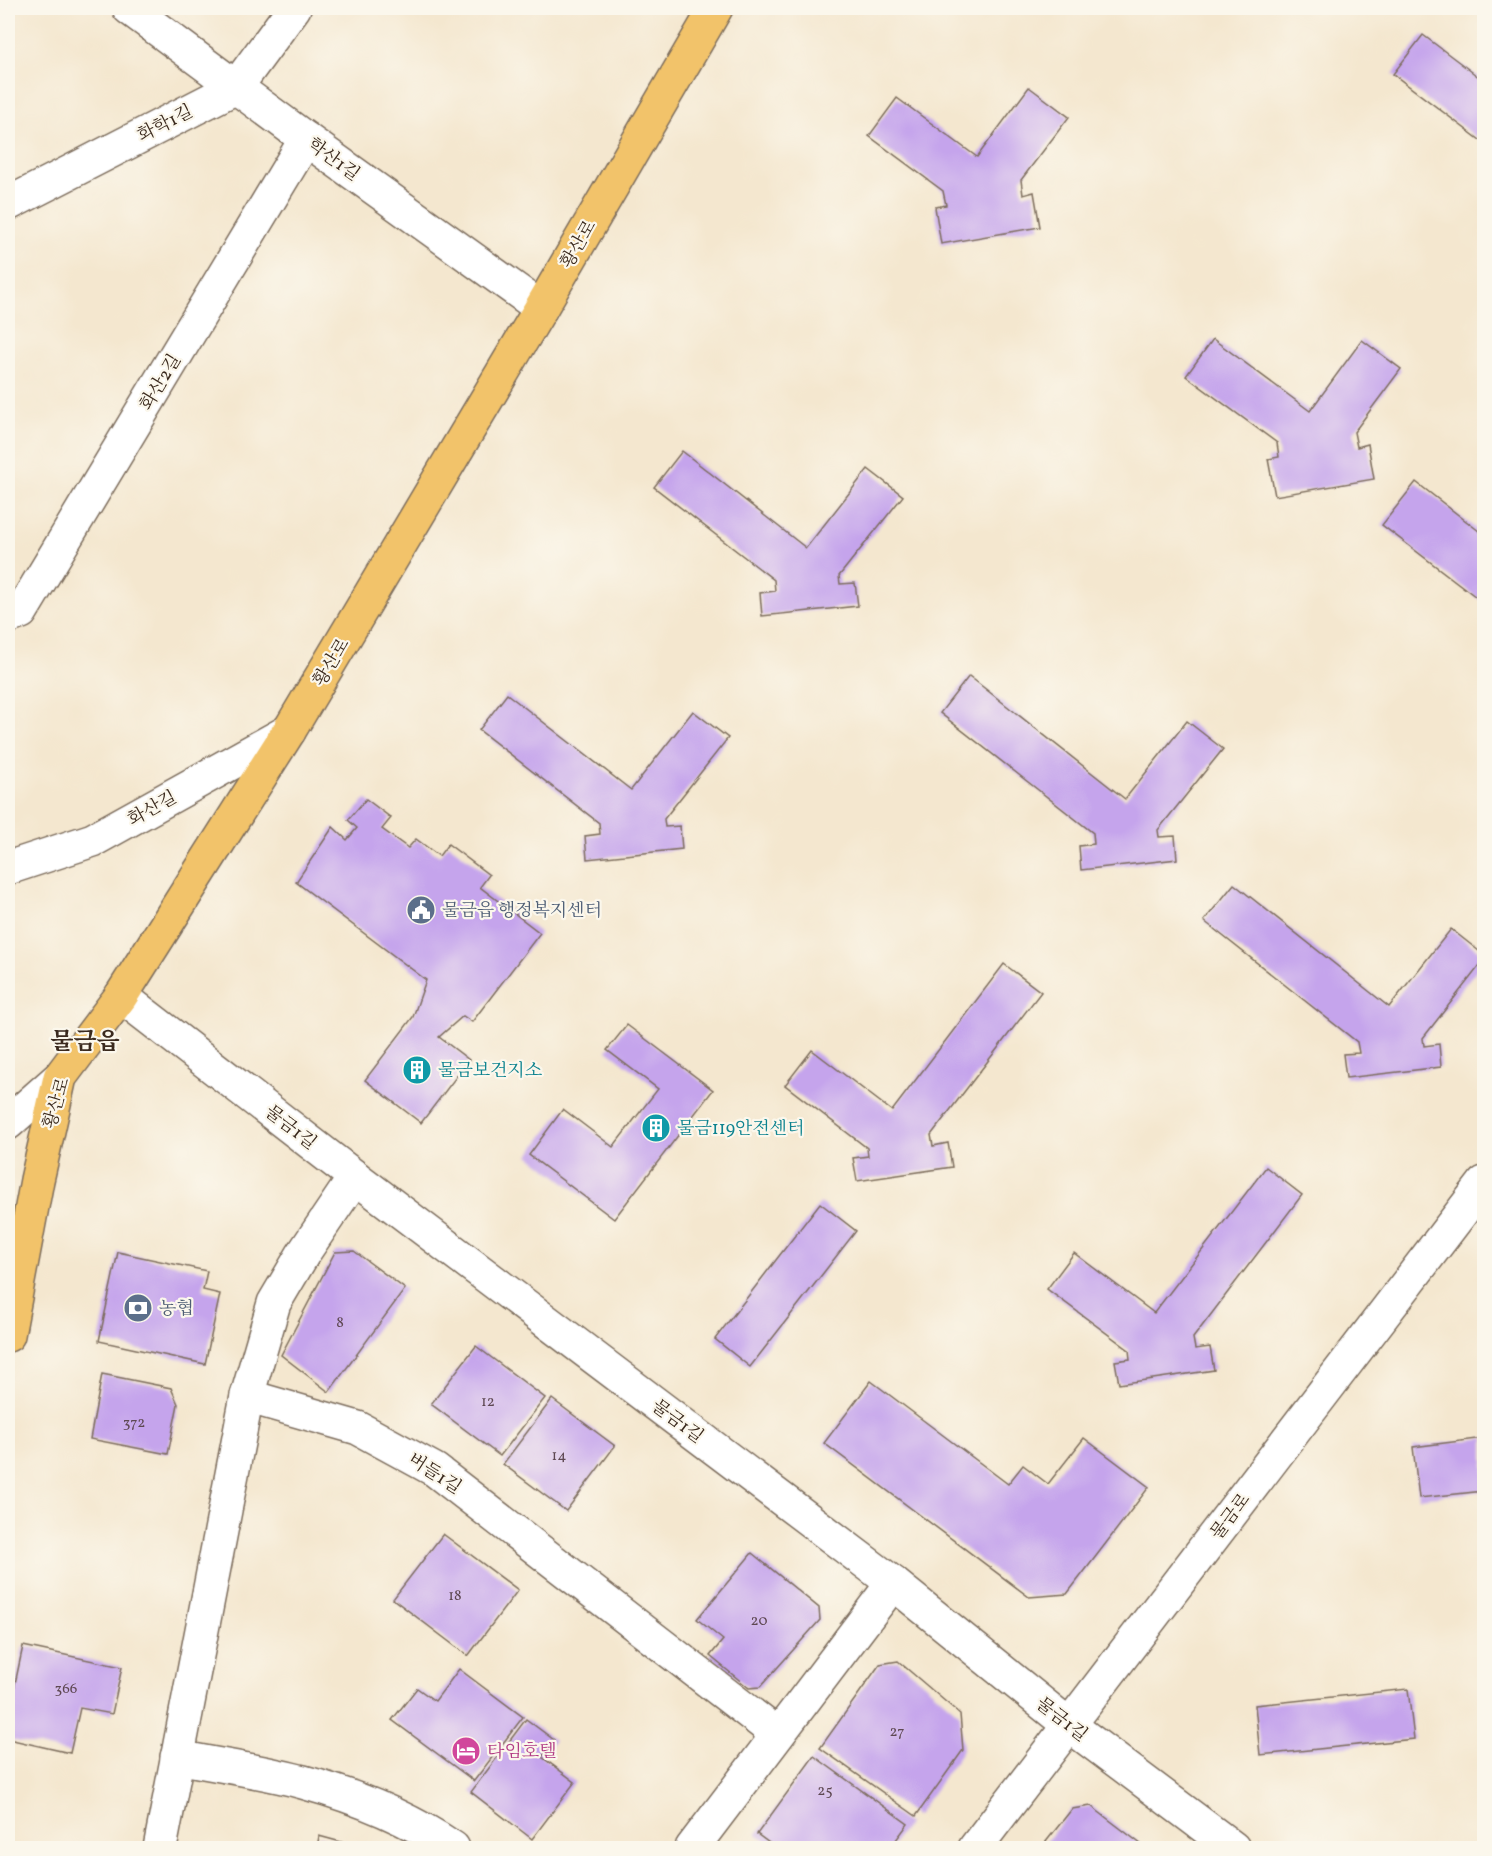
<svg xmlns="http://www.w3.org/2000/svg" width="1492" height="1856" font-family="Vollkorn,'Noto Serif KR',serif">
<rect width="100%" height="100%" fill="#fbf7ec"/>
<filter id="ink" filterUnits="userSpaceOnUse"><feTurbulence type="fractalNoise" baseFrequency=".0167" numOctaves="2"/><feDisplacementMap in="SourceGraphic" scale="12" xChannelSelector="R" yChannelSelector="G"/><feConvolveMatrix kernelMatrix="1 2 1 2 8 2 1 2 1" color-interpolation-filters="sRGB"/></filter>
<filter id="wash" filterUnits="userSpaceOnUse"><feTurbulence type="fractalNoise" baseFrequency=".008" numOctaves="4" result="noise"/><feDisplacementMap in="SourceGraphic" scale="24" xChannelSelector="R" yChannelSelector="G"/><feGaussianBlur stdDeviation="1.35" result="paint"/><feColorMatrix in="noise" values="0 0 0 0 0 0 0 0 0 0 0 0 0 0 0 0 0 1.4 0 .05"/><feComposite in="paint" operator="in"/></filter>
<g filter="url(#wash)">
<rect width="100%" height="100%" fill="#f4e7cf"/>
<g id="blocks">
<g fill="#c5a4ec">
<path d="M1423,35l61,46v62l-91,-69z"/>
<path d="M1029,87l40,30 -48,63 2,15 11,-3 6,35 -99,17 -6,-37 11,-2 -3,-14 -74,-55 28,-38 80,59z"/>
<path d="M1213,339l97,72 52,-71 39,29 -47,63 3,15 11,-3 6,35 -99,17 -7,-37 11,-2 -2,-14 -91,-67z"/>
<path d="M682,451l124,97 62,-79 35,27 -64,80 1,8 15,-1 3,23 -96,10 -2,-23 15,-2 -1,-11 -120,-93z"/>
<path d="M1416,482l68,53v68l-102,-78z"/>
<path d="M969,676l156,123 62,-78 36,28 -65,81 1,7 16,-1 2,23 -96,11 -2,-24 15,-2 -1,-11 -153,-120z"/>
<path d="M507,694l124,96 62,-79 35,27 -64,81 1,8 15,-1 2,23 -95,10 -2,-23 15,-2 -1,-11 -120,-93z"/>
<path d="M366,799l25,19 -9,11 26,19 8,-9 23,17 9,-12 41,31 -9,12 60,46 -68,89 -9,-6 -24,21 30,23 -48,63 -56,-43 48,-63 13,-37 -130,-98 37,-55 14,13 10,-12 -9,-8z"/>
<path d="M1234,884l155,123 62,-78 33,26v5l-61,78 1,8 15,-2 2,23 -95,11 -3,-24 16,-1 -2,-11 -153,-121z"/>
<path d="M1004,964l37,28 -110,143 2,11 15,-3 4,24 -95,14 -4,-23 15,-2 -1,-8 -82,-63 27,-35 80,61z"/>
<path d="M627,1025l86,65 -99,129 -85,-64 34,-46 50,38 45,-58 -51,-39z"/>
<path d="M1266,1167l36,28 -109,143 2,11 15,-2 4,23 -95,14 -4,-23 15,-2 -1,-9 -82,-61 27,-36 80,60z"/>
<path d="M820,1203l36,28 -106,136 -35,-28z"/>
<path d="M354,1251l51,38 -76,103 -48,-37 54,-103z"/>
<path d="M118,1252l89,19 -4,19 17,4 -15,70 -106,-23z"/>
<path d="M476,1346l69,52 -45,58 -69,-52z"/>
<path d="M102,1374l69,14 7,16 -10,50 -78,-15z"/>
<path d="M871,1381l137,103 15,-19 25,19 36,-46 65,49 -82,107 -38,3 -205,-154z"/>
<path d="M552,1399l63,47 -49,65 -63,-47z"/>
<path d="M1484,1438v53l-65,7 -6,-51z"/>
<path d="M443,1534l75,56 -50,66 -75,-57z"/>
<path d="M752,1553l67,55 1,12 -60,67 -11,1 -39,-32 13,-16 -26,-21z"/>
<path d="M23,1646l99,21 -10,47 -32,-6 -10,45 -62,-14v-22z"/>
<path d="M898,1661l62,53 3,36 -47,66 -96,-68 60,-84z"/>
<path d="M459,1669l64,48 -49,64 -82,-61 25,-32 18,13z"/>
<path d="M1408,1689l6,50 -154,16 -5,-50z"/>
<path d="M526,1719l28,21 -12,17 33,25 -43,57 -61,-47z"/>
<path d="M814,1756l94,68 -18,24h-114l-19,-14z"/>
<path d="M1091,1806l55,42h-105l31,-39z"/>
<path d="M319,1836l44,12h-46z"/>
</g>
</g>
</g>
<g filter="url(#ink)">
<use href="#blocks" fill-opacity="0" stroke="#7c6c5c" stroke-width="1.5"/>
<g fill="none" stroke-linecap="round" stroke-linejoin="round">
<g stroke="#7c6c5c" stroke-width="36">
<g id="minor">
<path d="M129,8l177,131 235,169"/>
<path d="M8,204l228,-117 58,-79"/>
<path d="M8,617l13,-5 285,-473"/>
<path d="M8,868l85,-28 196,-109"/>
<path d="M121,996l234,181 538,406 176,142 164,123"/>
<path d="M8,1123l52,-46"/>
<path d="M247,1396l111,32 77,42 342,264"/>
<path d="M177,1757c41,8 85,14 126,25 51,14 106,36 150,66"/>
<path d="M160,1848l87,-452 27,-93 29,-49 52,-77"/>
<path d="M692,1848l201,-265"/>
<path d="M975,1848l509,-665"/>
</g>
</g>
<g stroke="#7c6c5c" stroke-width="36">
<path id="major" d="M8,1335l29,-155 23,-103 61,-81 168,-265 252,-423 175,-300"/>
</g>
<use href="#minor" stroke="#fff" stroke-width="33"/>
<use href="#major" stroke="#f2c36a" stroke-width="33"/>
</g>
</g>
<defs>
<g id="civic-disc" transform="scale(1.5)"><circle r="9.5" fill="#5c6f8a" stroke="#fbf7ec"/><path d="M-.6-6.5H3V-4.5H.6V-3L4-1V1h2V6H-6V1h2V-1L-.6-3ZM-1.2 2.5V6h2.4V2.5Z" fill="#fff"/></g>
<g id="building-disc" transform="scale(1.5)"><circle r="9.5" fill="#0f9aa8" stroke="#fbf7ec"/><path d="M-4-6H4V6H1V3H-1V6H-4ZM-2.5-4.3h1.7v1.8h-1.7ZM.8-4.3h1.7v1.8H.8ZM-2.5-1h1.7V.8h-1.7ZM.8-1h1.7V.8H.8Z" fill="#fff"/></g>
<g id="bank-disc" transform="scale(1.5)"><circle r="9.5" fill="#5c6f8a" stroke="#fbf7ec"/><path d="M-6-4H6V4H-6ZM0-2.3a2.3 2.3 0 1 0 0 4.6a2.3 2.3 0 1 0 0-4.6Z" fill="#fff"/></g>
<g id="hotel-disc" transform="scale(1.5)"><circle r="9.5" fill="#d1479c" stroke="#fbf7ec"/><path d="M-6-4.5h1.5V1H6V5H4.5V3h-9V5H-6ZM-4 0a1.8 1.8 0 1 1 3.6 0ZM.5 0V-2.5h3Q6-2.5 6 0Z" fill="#fff"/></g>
</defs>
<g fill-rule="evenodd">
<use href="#civic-disc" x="421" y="910"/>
<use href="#building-disc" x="417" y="1070"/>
<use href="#building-disc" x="656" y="1128"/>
<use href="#bank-disc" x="138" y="1308"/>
<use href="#hotel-disc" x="466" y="1751"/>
</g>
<g text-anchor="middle" stroke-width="4.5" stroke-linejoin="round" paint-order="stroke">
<g font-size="15" fill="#5e4852">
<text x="340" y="1327">8</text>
<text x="488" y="1406">12</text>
<text x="134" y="1427">372</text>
<text x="559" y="1460">14</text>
<text x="455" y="1600">18</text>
<text x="759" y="1625">20</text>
<text x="66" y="1693">366</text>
<text x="897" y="1736">27</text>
<text x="825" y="1795">25</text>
</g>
<g font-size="18" fill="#3b2a1e" stroke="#fbf7ec">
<text transform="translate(165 123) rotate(-27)" y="6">화학1길</text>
<text transform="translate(334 159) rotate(36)" y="6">학산1길</text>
<text transform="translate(578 244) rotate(-60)" y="6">황산로</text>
<text transform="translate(160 382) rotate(-59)" y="6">화산2길</text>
<text transform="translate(331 662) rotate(-59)" y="6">황산로</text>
<text transform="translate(152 808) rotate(-29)" y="6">화산길</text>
<text transform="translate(56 1103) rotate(-74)" y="6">황산로</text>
<text transform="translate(291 1127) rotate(38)" y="6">물금1길</text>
<text transform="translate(678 1421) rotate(37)" y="6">물금1길</text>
<text transform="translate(435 1473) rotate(33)" y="6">버들1길</text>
<text transform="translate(1230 1516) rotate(-53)" y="6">물금로</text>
<text transform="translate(1062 1719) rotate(38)" y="6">물금1길</text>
</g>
<g font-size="18" fill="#4e5e75" stroke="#fbf7ec" text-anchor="start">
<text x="442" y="916">물금읍 행정복지센터</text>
<text x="159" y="1314">농협</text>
</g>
<g font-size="18" fill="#0d838f" stroke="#fbf7ec" text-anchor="start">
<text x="438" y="1076">물금보건지소</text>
<text x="677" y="1134">물금119안전센터</text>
</g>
<g font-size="18" fill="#b23c85" stroke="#fbf7ec" text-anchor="start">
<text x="487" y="1757">타임호텔</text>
</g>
<g font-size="24" font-weight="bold" fill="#3b2a1e" stroke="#fbf7ec">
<text x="85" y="1049">물금읍</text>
</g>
</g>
<rect width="1492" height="1856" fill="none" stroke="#fbf7ec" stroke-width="30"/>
</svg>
